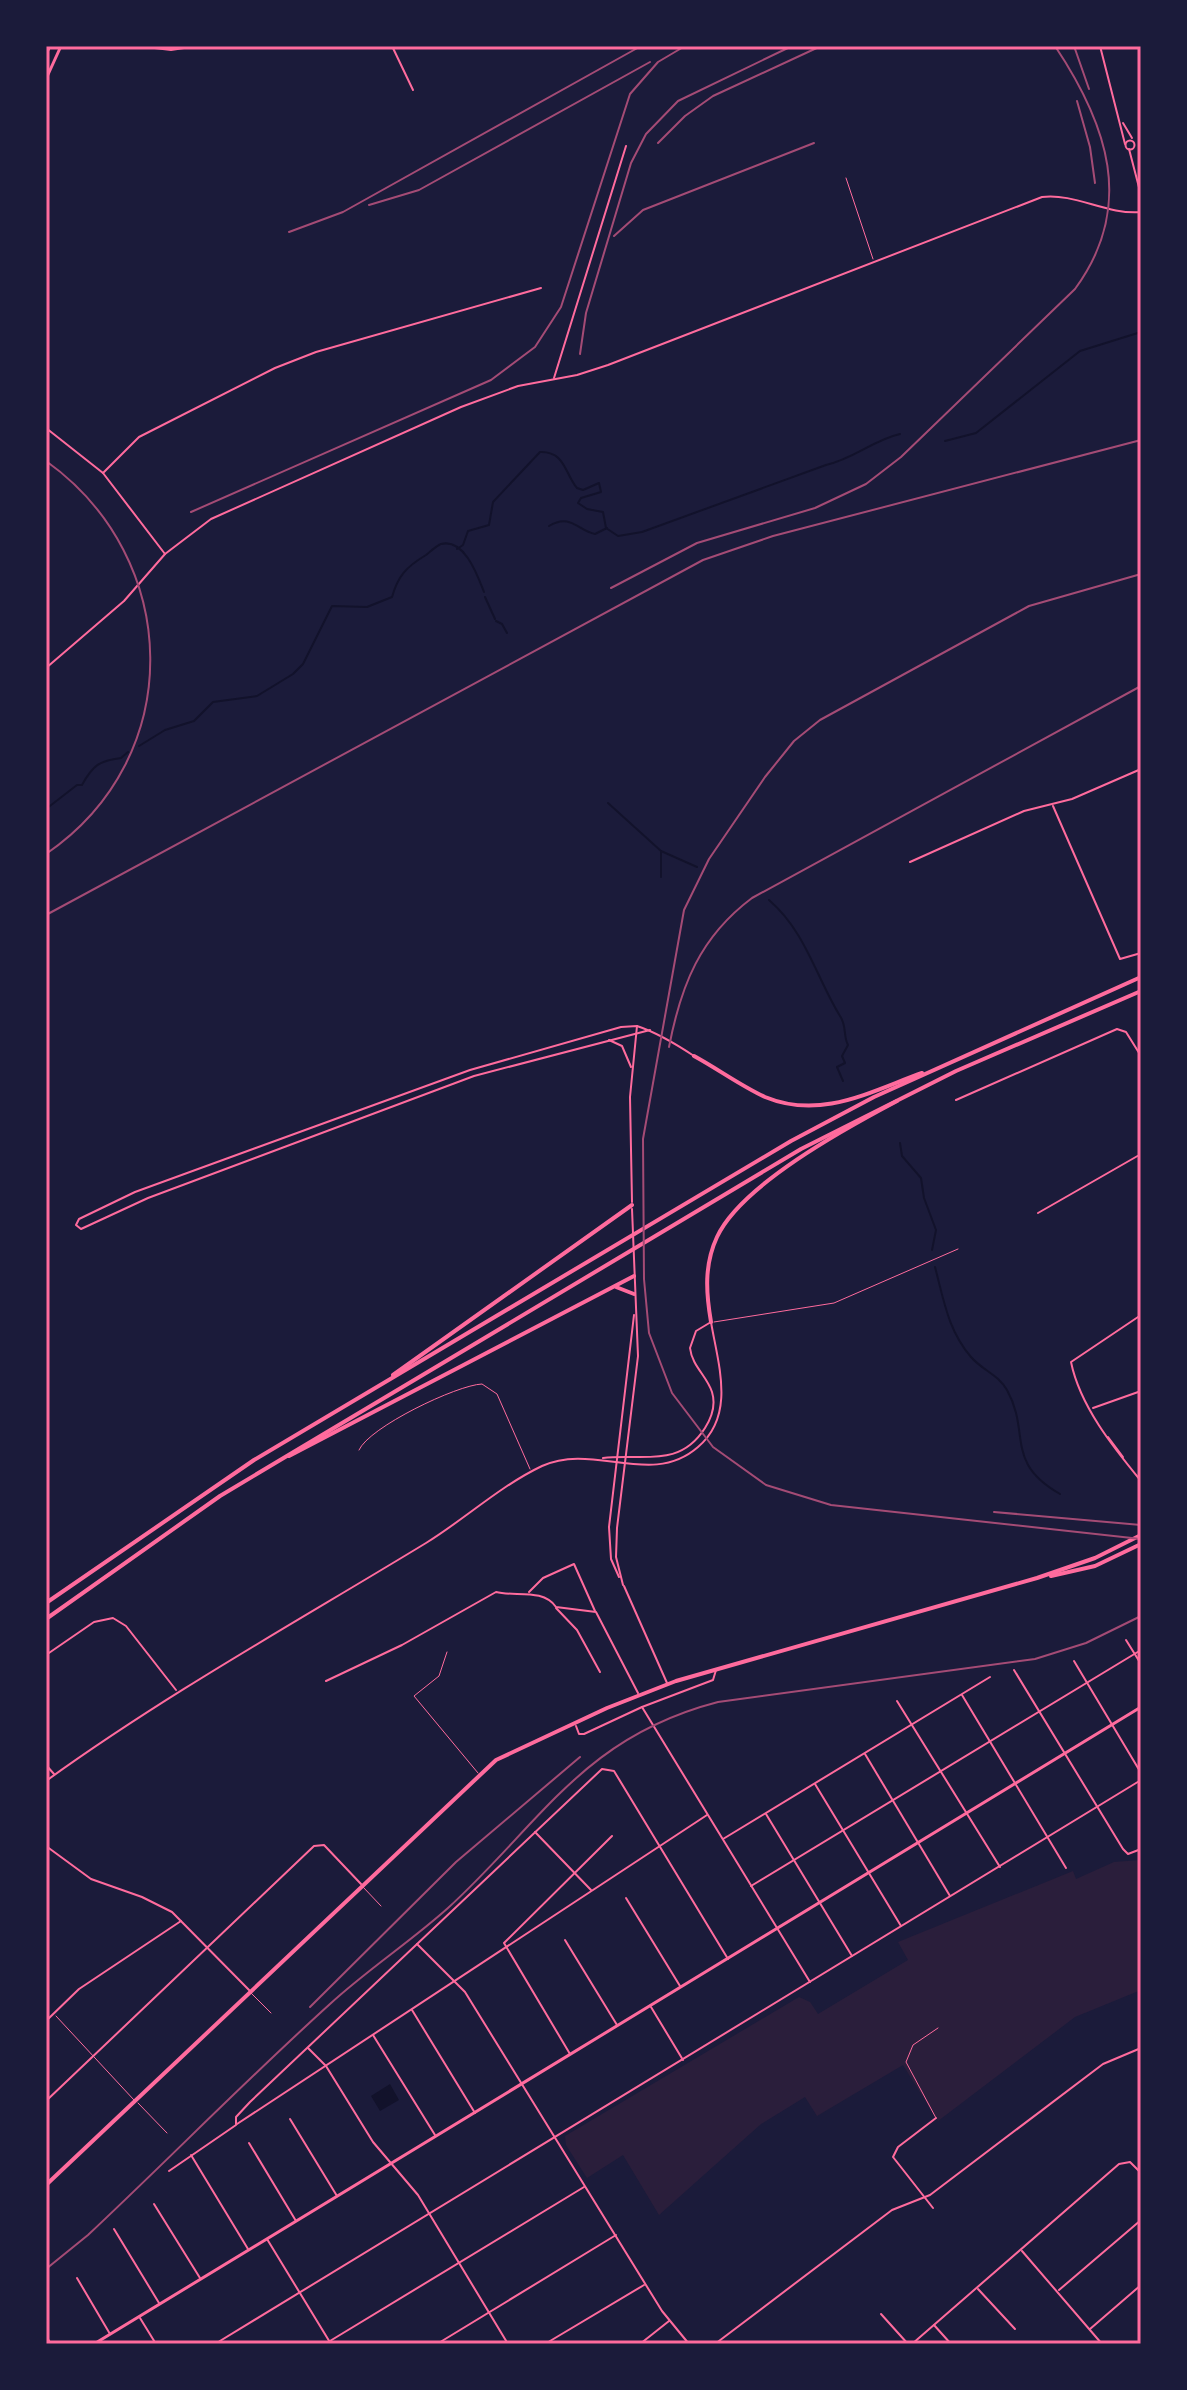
<svg xmlns="http://www.w3.org/2000/svg" width="1187" height="2390" font-family="'PT Serif',serif">
<rect width="100%" height="100%" fill="#1b1b3a"/>
<path fill="#2a1e3b" d="M1141,1860v130l-66,27 -137,104 -35,-56 -86,51 -12,-19 -44,27 -102,91 -36,-60 -36,23 -21,-33 -1,-9 234,-139 11,5 8,12 90,-54 -10,-18 175,-71 3,8 38,-17z"/>
<path fill="#12122b" d="M390,2084l9,16 -19,11 -9,-15z"/>
<g fill="none" stroke-linecap="round" stroke-linejoin="round">
<g stroke="#12122b" stroke-width="2">
<path d="M945,441l31,-8 104,-82 61,-19"/>
<path d="M549,526c22,-13 29,5 46,8l12,-6"/>
<path d="M457,549l6,-4 5,-14 21,-6 4,-23 47,-50c25,-1 25,22 37,36l6,2 16,-7 2,9 -20,6 -3,5 9,6 16,3 3,16 12,8 24,-4 184,-67c28,-6 47,-25 74,-31"/>
<path d="M485,597l10,22"/>
<path d="M496,621l6,3 5,9"/>
<path d="M139,746l26,-16 29,-9 19,-19 44,-6 36,-22 10,-10 29,-58 35,1 25,-10c6,-21 14,-30 34,-42 4,-3 10,-9 15,-11 24,-6 37,33 43,48"/>
<path d="M608,803l53,48 36,16"/>
<path d="M46,809l31,-24h5c11,-20 17,-24 39,-27l7,-6"/>
<path d="M661,851v26"/>
<path d="M769,900c37,32 47,77 71,116 7,10 3,20 8,29l-6,11 3,7 -8,4 6,14"/>
<path d="M900,1143l2,13 19,22 3,20 12,32 -4,20"/>
<path d="M935,1267c9,34 13,63 36,90 11,13 28,18 36,33 24,43 -3,72 53,104"/>
</g>
<g stroke="#ff6b9d" stroke-width="1">
<path d="M846,178l27,81"/>
<path d="M714,1322l120,-19 124,-54"/>
<path d="M359,1450c10,-23 98,-65 123,-66l15,10 33,75"/>
<path d="M447,1652l-8,24 -25,20 64,77"/>
<path d="M363,1887l18,19"/>
<path d="M251,1993l20,20"/>
<path d="M56,2016l78,84"/>
<path d="M138,2103l29,30"/>
<path d="M936,2118l-30,-56 7,-17 25,-17"/>
</g>
<g stroke="#ff6b9d" stroke-width="2">
<path d="M138,46l33,4 26,-4"/>
<path d="M392,46l21,44"/>
<path d="M1100,46l25,98"/>
<path d="M1123,123l9,15"/>
<circle cx="1130" cy="145" r="4.5"/>
<path d="M1129,149l12,46"/>
<path d="M554,378l72,-232"/>
<path d="M46,428l57,45 62,81"/>
<path d="M103,473l36,-36 136,-69 41,-16 225,-64"/>
<path d="M46,668l78,-67 41,-47 46,-35 250,-112 57,-21 59,-11 31,-10 434,-168c34,-4 64,18 99,15"/>
<path d="M1053,806l67,153 21,-6"/>
<path d="M910,862l114,-51 48,-12 69,-30"/>
<path d="M650,1030l-176,46 -326,122 -67,31 -5,-4 3,-6 56,-27 335,-122 151,-43 16,-1c21,7 39,18 57,30"/>
<path d="M609,1040l13,6 9,21"/>
<path d="M956,1100l161,-71 9,3 15,24"/>
<path d="M632,1202l-2,-105 7,-71"/>
<path d="M1038,1213l103,-59"/>
<path d="M1141,1315l-70,47c9,44 42,85 70,119"/>
<path d="M1093,1408l48,-17"/>
<path d="M1108,1437l15,20"/>
<path d="M619,1577l-8,-18 -2,-32 25,-212"/>
<path d="M623,1585l-7,-28 1,-29 21,-172 -6,-147"/>
<path d="M624,1586l43,97"/>
<path d="M529,1592l14,-14 31,-14 21,47"/>
<path d="M556,1608l21,22 23,42"/>
<path d="M1126,1640l15,24"/>
<path d="M46,1655l48,-33 19,-4 13,8 50,64"/>
<path d="M1074,1661l67,112"/>
<path d="M1014,1670l109,179 5,5 13,-5"/>
<path d="M326,1681l76,-36 94,-53c19,5 47,-4 60,15l40,5 42,81"/>
<path d="M962,1695l104,173"/>
<path d="M897,1701l103,166"/>
<path d="M642,1707l168,275"/>
<path d="M576,1726l3,8h5l58,-27 71,-27 3,-10"/>
<path d="M865,1754l85,142"/>
<path d="M46,1765l8,9"/>
<path d="M46,1781c122,-88 252,-160 380,-238 39,-24 74,-57 116,-77 52,-24 109,22 156,-19 38,-32 20,-83 13,-125l-15,9 -6,17c2,18 17,28 22,44 4,13 0,25 -7,36 -26,41 -63,25 -102,30"/>
<path d="M815,1784l86,142"/>
<path d="M766,1814l86,142"/>
<path d="M535,1832l56,58"/>
<path d="M723,1839l267,-162"/>
<path d="M46,1846l45,33 51,18 30,15 78,79"/>
<path d="M751,1886l390,-236"/>
<path d="M626,1898l54,88"/>
<path d="M565,1940l52,85"/>
<path d="M417,1944l48,48 197,319 27,33"/>
<path d="M651,2007l32,53"/>
<path d="M412,2010l63,103"/>
<path d="M46,2021l33,-32 102,-68"/>
<path d="M373,2035l62,100"/>
<path d="M308,2048l18,18 47,76 45,53 90,149"/>
<path d="M570,2054l-66,-111 108,-107"/>
<path d="M46,2101l268,-255 10,-1 37,39"/>
<path d="M290,2119l47,77"/>
<path d="M237,2124l470,-309"/>
<path d="M249,2143l47,78"/>
<path d="M191,2155l57,94"/>
<path d="M169,2171l67,-46v-8l14,-15 352,-333 12,2 114,188"/>
<path d="M154,2204l46,74"/>
<path d="M933,2208l-40,-51 5,-10 38,-29"/>
<path d="M114,2229l45,74"/>
<path d="M267,2239l64,105"/>
<path d="M1022,2251l80,93"/>
<path d="M77,2278l33,56"/>
<path d="M978,2289l37,40"/>
<path d="M1059,2290l82,-70"/>
<path d="M881,2314l27,30"/>
<path d="M140,2318l16,26"/>
<path d="M934,2325l17,19"/>
<path d="M1090,2329l51,-44"/>
<path d="M46,2336l5,8"/>
<path d="M215,2344l926,-564"/>
<path d="M325,2344l259,-157"/>
<path d="M437,2344l179,-109"/>
<path d="M545,2344l99,-59"/>
<path d="M640,2344l29,-23"/>
<path d="M715,2344l177,-134 38,-15 173,-131 38,-16"/>
<path d="M912,2344l207,-180 11,-2 11,11"/>
</g>
<g stroke="#ff6b9d" stroke-width="3">
<path d="M46,54l4,-8"/>
<path d="M46,79l15,-33"/>
</g>
<path stroke="#ff6b9d" stroke-width="3" d="M94,2344l1047,-637"/>
<g stroke="#ff6b9d" stroke-width="4">
<path d="M1051,1576l44,-10 46,-22"/>
<path d="M46,2185l450,-425 111,-52 69,-27 361,-103 58,-20 46,-23"/>
</g>
<g stroke="#ff6b9d" stroke-width="4">
<path d="M694,1056c24,13 47,30 71,41 56,23 104,-5 157,-24"/>
<path d="M616,1287l18,7"/>
<path d="M711,1322c-5,-29 -7,-57 6,-85 24,-52 129,-109 180,-136"/>
<path d="M393,1375l239,-170"/>
<path d="M289,1456l345,-180"/>
<path d="M46,1603l208,-143 537,-319 83,-44 267,-120"/>
<path d="M46,1619l174,-123 581,-347 155,-78 185,-80"/>
</g>
<g stroke="#a44b75" stroke-width="2">
<path d="M1074,46l15,43"/>
<path d="M1077,101l13,46 5,36"/>
<path d="M658,143l27,-27 28,-20 108,-50"/>
<path d="M369,205l50,-15 231,-128"/>
<path d="M289,232l54,-20 298,-166"/>
<path d="M614,236l29,-26 171,-67"/>
<path d="M580,354l6,-41 45,-150 15,-29 32,-33 114,-55"/>
<path d="M46,461c136,97 142,296 0,393"/>
<path d="M191,512l300,-132 44,-33 26,-40 69,-213 28,-32 27,-16"/>
<path d="M1141,574l-112,32 -209,114 -26,21 -29,36 -56,82 -25,51 -41,229 1,140 5,54 23,60 41,54 53,38 65,20 310,34"/>
<path d="M611,588l86,-45 118,-35 51,-24 35,-27 174,-168c61,-83 32,-165 -20,-243"/>
<path d="M46,915l657,-355 70,-24 368,-96"/>
<path d="M669,1047c12,-62 31,-110 83,-149l389,-212"/>
<path d="M994,1512l147,13"/>
<path d="M310,2007l146,-145 124,-105"/>
<path d="M46,2269l42,-34c81,-76 159,-156 242,-231 37,-34 80,-62 118,-96 94,-86 135,-171 270,-206l317,-43 51,-16 55,-27"/>
</g>
</g>
<rect width="1187" height="2390" fill="none" stroke="#1b1b3a" stroke-width="96"/>
<rect x="48" y="48" width="1091" height="2294" fill="none" stroke="#ff6b9d" stroke-width="3"/>
</svg>
